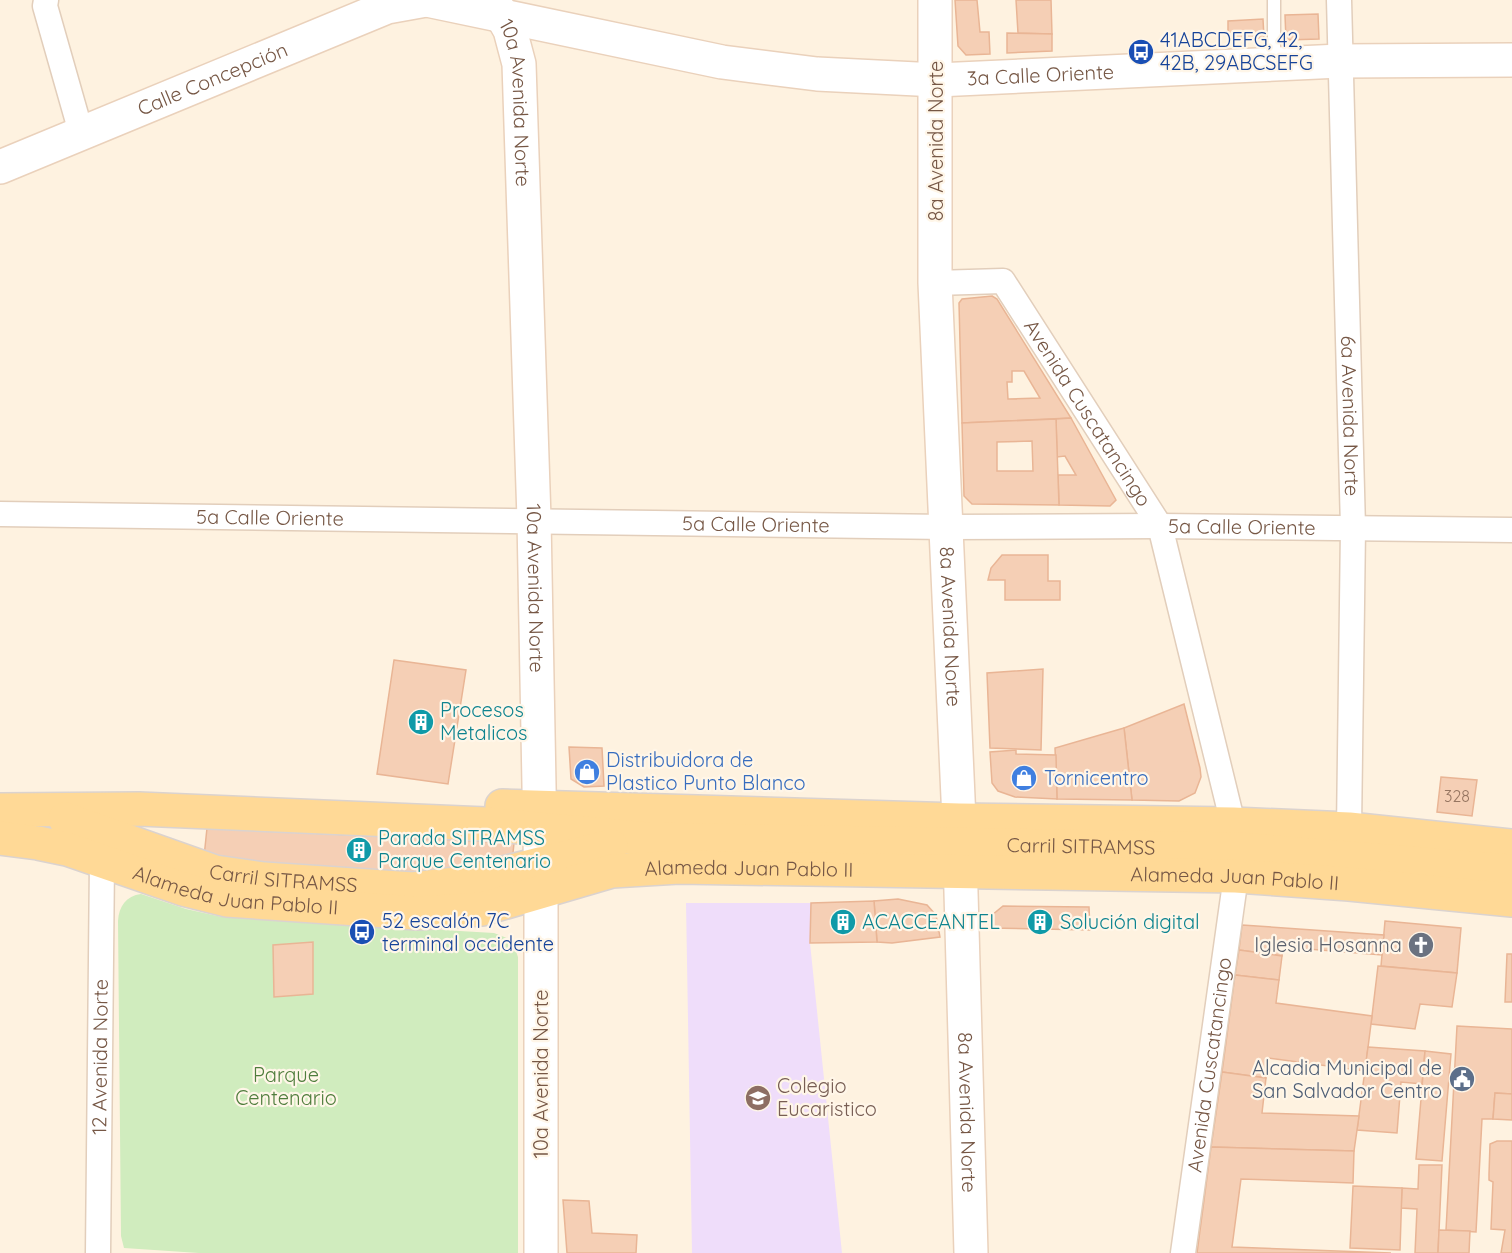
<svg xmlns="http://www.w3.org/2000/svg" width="1512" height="1253" font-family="Quicksand,sans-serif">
<rect width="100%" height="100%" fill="#fef2e0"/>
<path fill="#efddfa" d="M686,903h125l-1,40 32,310h-150z"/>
<path fill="#d0ecbe" d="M141,894l45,15 36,8 272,16 18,7 6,17v296h-319l-75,-5 -3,-12 -3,-315c1,-15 8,-25 23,-27z"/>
<g fill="#f5cfb5" stroke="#e9b595" stroke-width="1.5" fill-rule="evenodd">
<path d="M955,0h22l3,32h9l1,22 -24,1 -8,-9z"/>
<path d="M1016,0h35l1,34 -34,-1z"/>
<path d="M1318,14l1,25 -33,1 -1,-25z"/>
<path d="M1263,19l1,19 -36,1v-18z"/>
<path d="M1007,33l45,1v17l-45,2z"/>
<path d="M992,296l5,3 74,119 -109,5 -3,-120 3,-4zM1012,371h12l16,27 -32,1 -1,-17h5z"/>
<path d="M1071,418l45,82 -6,6 -51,-1 -1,-30h18l-11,-19 -8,1 -1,-38z"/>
<path d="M1056,419l3,86 -87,-1 -8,-8 -2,-73zM1032,441l1,30h-36v-29z"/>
<path d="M1002,555h46v26h12v19h-55v-20h-17l3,-12z"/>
<path d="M394,660l72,10 -18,114 -71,-10z"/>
<path d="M1043,669l-2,81 -51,-2 -3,-75z"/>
<path d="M1184,704l16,64 1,9 -6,16 -16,8 -47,-1 -8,-72z"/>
<path d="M1124,728l8,72 -75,-1 -2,-51z"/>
<path d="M569,747l33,1 2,38 -20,1 -13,-8z"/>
<path d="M1016,750v4l40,1 1,44 -42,-2 -17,-6 -6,-8 -2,-31z"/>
<path d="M1441,777l36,3 -5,36 -35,-4z"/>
<path d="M207,828l307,15 -2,20 -103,12 -97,-5 -108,-13z"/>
<path d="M898,899l29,6 9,10 4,22 -48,6 -15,-1 -3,-41z"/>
<path d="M874,901l3,41 -67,1 1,-40z"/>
<path d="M1003,906l86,1 1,23 -100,-2 1,-12z"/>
<path d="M1385,921l76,7 -4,45 -76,-7z"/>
<path d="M1242,925l142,10 -2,20 -99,-8 -1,9 -43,-6z"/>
<path d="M313,942v52l-39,3 -1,-52z"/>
<path d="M1239,950l43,6 -3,24 -44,-5z"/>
<path d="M1507,954h5v48h-7z"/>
<path d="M1378,966l79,7 -5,34 -32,-3 -5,25 -44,-5z"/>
<path d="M1235,975l44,5 -3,23 96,13 -7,55 -96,-13 -3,20 -44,-6z"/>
<path d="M1457,1026l55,3v65l-17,-1 -2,26h-11l-6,113 -30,-2z"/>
<path d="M1368,1047l57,4 -3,33 -21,-2 -4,51 -40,-3z"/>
<path d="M1425,1051l26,3 -9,107 -26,-2z"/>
<path d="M1222,1072l44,6 -4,35 97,3 -5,35 -143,-4z"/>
<path d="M1495,1093l17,1v26l-19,-1z"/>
<path d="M1497,1141h15v112h-11l4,-23 -14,-1 2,-47 -4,-2v-6l1,-30z"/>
<path d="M1211,1147l143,4 -1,32 -112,-4 -9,68 159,6h-194z"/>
<path d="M1419,1165h23l-4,88h-23l2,-44 -16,-1 1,-20 16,1z"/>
<path d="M1353,1186l49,2 -2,62 -50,-2z"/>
<path d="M563,1200l26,1 3,32 45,2 -1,18h-69z"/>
<path d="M1439,1230l31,1 -1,22h-31z"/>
</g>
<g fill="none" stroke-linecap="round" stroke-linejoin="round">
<g stroke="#e2cebb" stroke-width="15">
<path id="lane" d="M1274,62v-62"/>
</g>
<g stroke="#e2cebb" stroke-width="27">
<g id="street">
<path d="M46,0l-1,6 37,130"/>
<path id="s1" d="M1339,0l14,528 -4,301"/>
<path id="s2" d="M935,283l68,-2 157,245 73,298"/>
<path id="s3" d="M0,514l946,13 214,-1 352,4"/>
<path id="s4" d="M98,1253l4,-392"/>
<path id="s5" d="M1183,1253l53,-377"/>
</g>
</g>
<g stroke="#ead1bb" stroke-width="36">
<g id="secondary">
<path id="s6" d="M427,0l295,62 95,12 120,6 403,-19 172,-1"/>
<path id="s7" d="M493,0l17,30 9,34 15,455 7,373v361"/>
<path id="s8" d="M935,0v283l24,537 12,433"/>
<path id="s9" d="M0,167l387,-160 39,-7"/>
</g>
</g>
<g stroke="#dbd3cf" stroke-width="36">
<g id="primary">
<path d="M502,806l457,14 274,4 116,5 163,17"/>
<path id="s10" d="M0,810l139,-1 347,15 162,15 591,10 273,22"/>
<path id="s11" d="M65,819l150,53 49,7 149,10 51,-6 147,-37"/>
<path id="s12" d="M0,838l38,5 29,6 116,40 44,11 190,13 65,-4 130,-38 67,-4 557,9 113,8 163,16"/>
</g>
</g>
<use href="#lane" stroke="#fff" stroke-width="12"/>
<use href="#street" stroke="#fff" stroke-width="24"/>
<use href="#secondary" stroke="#fff" stroke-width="33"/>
<use href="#primary" stroke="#ffd996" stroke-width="33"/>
</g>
<defs>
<g id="bus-disc" transform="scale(1.35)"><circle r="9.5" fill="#1a4fb4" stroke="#fff6e8"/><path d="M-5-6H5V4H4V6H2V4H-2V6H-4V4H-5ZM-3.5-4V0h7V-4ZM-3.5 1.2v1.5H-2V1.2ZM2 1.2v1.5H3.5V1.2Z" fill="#fff"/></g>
<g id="building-disc" transform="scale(1.35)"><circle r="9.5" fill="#0f9aa8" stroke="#fff6e8"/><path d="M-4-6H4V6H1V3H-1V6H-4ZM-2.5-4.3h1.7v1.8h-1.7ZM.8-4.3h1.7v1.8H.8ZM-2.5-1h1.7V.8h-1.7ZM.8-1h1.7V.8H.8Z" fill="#fff"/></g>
<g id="shop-disc" transform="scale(1.35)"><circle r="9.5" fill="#3f7fe0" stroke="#fff6e8"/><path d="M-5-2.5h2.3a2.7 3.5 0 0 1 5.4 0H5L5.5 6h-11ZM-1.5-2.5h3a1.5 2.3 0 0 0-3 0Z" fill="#fff"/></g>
<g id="church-disc" transform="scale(1.35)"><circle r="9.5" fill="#6b7280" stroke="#fff6e8"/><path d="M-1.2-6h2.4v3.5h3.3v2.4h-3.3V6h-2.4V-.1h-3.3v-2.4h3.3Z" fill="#fff"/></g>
<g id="civic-disc" transform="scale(1.35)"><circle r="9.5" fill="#5c6f8a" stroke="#fff6e8"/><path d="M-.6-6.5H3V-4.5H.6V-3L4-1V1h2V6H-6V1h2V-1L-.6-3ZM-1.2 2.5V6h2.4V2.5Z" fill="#fff"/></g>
<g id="school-disc" transform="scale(1.35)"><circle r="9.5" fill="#8d6e63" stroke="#fff6e8"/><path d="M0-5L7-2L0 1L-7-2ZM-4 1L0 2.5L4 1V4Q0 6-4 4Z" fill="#fff"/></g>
</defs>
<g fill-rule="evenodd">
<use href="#bus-disc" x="1141" y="52"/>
<use href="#building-disc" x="421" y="722"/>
<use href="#shop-disc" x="587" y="772"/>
<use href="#shop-disc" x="1024" y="778"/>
<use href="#building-disc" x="359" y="850"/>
<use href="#building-disc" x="843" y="922"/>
<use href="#building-disc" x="1040" y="922"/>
<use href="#bus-disc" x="362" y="932"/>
<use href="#church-disc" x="1421" y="945"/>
<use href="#civic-disc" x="1462" y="1079"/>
<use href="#school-disc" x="758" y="1098"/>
</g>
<g text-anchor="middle" stroke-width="4.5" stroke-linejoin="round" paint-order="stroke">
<g font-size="16" fill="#967561">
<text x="1457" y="802">328</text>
</g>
<g font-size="20" fill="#164399" stroke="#fff6e8" text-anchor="start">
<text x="1160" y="47">41ABCDEFG, 42,<tspan x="1160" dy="23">42B, 29ABCSEFG</tspan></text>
<text x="382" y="928">52 escalón 7C<tspan x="382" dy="23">terminal occidente</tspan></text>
</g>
<g font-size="20" fill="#765745" stroke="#fff6e8">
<text dy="7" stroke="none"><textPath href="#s6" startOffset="621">3a Calle Oriente</textPath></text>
<text dy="7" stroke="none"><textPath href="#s9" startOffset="230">Calle Concepción</textPath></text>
<text dy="7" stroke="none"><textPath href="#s7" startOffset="108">10a Avenida Norte</textPath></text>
<text transform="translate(936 141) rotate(-90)" y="7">8a Avenida Norte</text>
<text dy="7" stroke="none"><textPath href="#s2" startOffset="225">Avenida Cuscatancingo</textPath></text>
<text dy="7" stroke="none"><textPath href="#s1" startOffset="416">6a Avenida Norte</textPath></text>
<text dy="7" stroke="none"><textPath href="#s3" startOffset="270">5a Calle Oriente</textPath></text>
<text dy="7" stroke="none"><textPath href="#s3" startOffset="756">5a Calle Oriente</textPath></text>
<text dy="7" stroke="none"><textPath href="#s3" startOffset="1242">5a Calle Oriente</textPath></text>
<text dy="7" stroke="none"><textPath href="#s7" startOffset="594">10a Avenida Norte</textPath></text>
<text dy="7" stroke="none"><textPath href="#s8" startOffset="627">8a Avenida Norte</textPath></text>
<text dy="7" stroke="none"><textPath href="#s10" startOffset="1082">Carril SITRAMSS</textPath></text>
<text dy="7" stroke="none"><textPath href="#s12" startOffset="764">Alameda Juan Pablo II</textPath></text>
<text dy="7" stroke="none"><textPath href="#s11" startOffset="228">Carril SITRAMSS</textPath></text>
<text dy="7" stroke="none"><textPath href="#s12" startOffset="1250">Alameda Juan Pablo II</textPath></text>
<text dy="7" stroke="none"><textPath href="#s12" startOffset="243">Alameda Juan Pablo II</textPath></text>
<text dy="7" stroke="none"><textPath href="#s4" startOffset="196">12 Avenida Norte</textPath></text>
<text dy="7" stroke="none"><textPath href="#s5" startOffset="190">Avenida Cuscatancingo</textPath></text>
<text transform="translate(541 1074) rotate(-90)" y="7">10a Avenida Norte</text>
<text dy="7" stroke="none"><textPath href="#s8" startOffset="1113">8a Avenida Norte</textPath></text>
</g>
<g font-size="20" fill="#0d838f" stroke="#fff6e8" text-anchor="start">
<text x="440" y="717">Procesos<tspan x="440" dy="23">Metalicos</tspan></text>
<text x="378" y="845">Parada SITRAMSS<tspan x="378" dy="23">Parque Centenario</tspan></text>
<text x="862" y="929">ACACCEANTEL</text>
<text x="1060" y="929">Solución digital</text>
</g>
<g font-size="20" fill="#366cbe" stroke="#fff6e8" text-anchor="start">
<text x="606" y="767">Distribuidora de<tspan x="606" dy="23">Plastico Punto Blanco</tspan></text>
<text x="1044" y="785">Tornicentro</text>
</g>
<g font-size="20" fill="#5b616d" stroke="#fff6e8" text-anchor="end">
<text x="1402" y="952">Iglesia Hosanna</text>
</g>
<g font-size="20" fill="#4e5e75" stroke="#fff6e8" text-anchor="end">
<text x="1442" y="1075">Alcadia Municipal de<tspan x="1442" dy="23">San Salvador Centro</tspan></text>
</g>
<g font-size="20" fill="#4f7d3c" stroke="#fff6e8">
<text x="286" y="1082">Parque<tspan x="286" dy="23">Centenario</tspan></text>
</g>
<g font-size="20" fill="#785e54" stroke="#fff6e8" text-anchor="start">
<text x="777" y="1093">Colegio<tspan x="777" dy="23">Eucaristico</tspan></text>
</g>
</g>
</svg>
